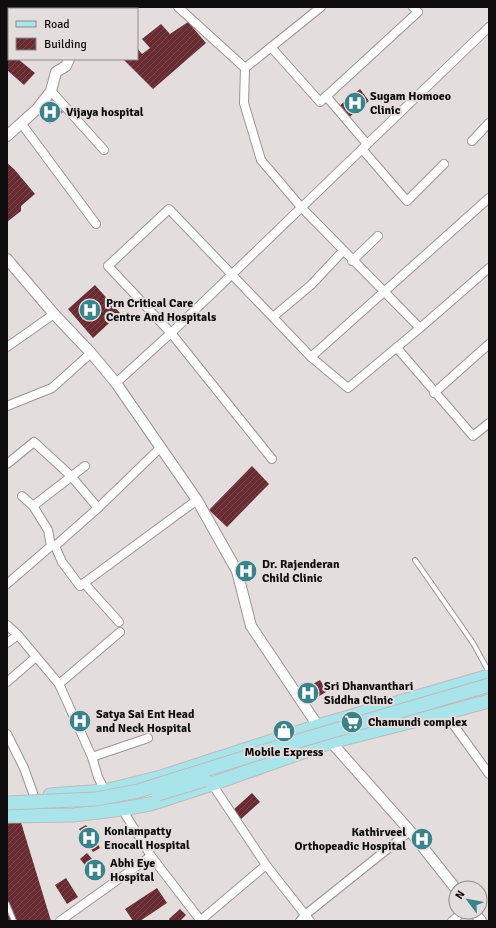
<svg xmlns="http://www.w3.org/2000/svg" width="496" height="928" font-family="Signika,sans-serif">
<defs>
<pattern id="building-hatch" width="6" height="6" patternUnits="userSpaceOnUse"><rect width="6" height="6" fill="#692b32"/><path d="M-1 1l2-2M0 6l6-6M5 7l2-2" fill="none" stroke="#79474c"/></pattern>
</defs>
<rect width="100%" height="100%" fill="#e4dddd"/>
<g fill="url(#building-hatch)">
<path d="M188,22l18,21 -53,46 -30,-30h14v-11l5,6 8,-6 -8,-9 19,-15 9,10z"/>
<path d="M9,57v2h9l17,14 -11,12 -17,-15v-10z"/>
<path d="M360,89l9,12 -22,18 -9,-12z"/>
<path d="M52,100l11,12 -13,12 -11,-12z"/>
<path d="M7,163l7,6 21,25 -14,12v5l-14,11z"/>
<path d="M95,285l25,28 -27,25 -25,-29z"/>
<path d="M252,466l17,18 -42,43 -18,-17z"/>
<path d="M249,561l6,11 -11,6 -6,-10z"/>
<path d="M320,680l3,5 6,-4 4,7 -26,15 -10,-10z"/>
<path d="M83,716l3,6 -13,7 -3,-6z"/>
<path d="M252,793l8,9 -19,17 -8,-9z"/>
<path d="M20,819l31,102h-44v-99z"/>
<path d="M86,825l14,23 -7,4 -14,-23z"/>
<path d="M424,832l5,7 -7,5 -5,-6z"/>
<path d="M87,853l16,19 -7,6 -16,-19z"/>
<path d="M66,878l12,19 -11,7 -12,-19z"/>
<path d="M157,888l10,15 -27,18h-7l-8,-12z"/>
<path d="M180,909l6,6 -6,6h-10l-1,-2z"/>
</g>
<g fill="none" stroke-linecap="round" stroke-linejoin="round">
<g stroke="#9c9596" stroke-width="6">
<g id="service">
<path d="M415,560l58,83 16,29"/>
<path d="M7,904l7,17"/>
</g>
</g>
<g stroke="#9c9596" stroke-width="10">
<g id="minor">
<path d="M178,7l67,61 -1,35 17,57 40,47 119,121 69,-60"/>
<path d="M271,47l49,55 98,-90 -5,-5"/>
<path d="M245,68l76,-61"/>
<path d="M51,91l53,59"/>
<path d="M326,96l41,48"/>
<path d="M21,123l75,101"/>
<path d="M472,141l17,-18"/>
<path d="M362,149l45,52 37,-37"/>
<path d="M352,261l26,-25"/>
<path d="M273,317l38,-32 32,-34"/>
<path d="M7,347l47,-33"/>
<path d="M397,348l76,88 16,-13"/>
<path d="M311,357l178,-159"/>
<path d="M116,383l55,-50 318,-306"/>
<path d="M434,393l55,-49"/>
<path d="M7,406l45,-18 39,-35"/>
<path d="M272,459l-101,-126 -63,-67 61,-57 142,148 37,31 72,-60"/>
<path d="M7,464l27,-22 37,34 27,32"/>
<path d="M22,496l11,10 15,24 3,16"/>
<path d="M33,506l52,-40"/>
<path d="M55,546l7,16 18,24 117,-86"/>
<path d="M84,583l35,39"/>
<path d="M7,584l44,-38h4l43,-38 62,-60"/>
<path d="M7,625l11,10 41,49 33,73 6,20 7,14"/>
<path d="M7,643l11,-8"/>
<path d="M7,682l29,-25"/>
<path d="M59,684l61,-52"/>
<path d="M445,713l44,61"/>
<path d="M7,734l17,34 10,28"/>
<path d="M92,757l56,-19"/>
<path d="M212,784l54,81 44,56"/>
<path d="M122,809l29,47 50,65"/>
<path d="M201,920l65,-55"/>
<path d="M60,921l91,-65"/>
<path d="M300,921l5,-6 105,-84"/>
<path d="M452,921l11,-9"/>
</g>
</g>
<g stroke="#9c9596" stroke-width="12">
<g id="tertiary">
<path d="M120,9l2,-2"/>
<path d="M7,14l2,1"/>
<path d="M7,136l30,-27 14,-18 5,-19 10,-6 3,-7"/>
<path d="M7,259l47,55 37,39 25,30 81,117 40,71 14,55 67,100 13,16 79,89 46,58"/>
<path d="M474,912l7,9"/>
</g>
</g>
<g stroke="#bcbbbb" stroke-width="15">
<g id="primary">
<path d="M50,795l55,-4 56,-14 157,-51 171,-50"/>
<path d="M7,816l66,-1 49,-6 28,-5 62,-20 119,-42 114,-29 44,-12"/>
</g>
</g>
<use href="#service" stroke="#fff" stroke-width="4"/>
<use href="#minor" stroke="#fff" stroke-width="8"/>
<use href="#tertiary" stroke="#fff" stroke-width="10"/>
<use href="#primary" stroke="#a9e4eb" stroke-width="13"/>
<g stroke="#bcbbbb" stroke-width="15" stroke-linecap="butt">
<g id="primary-bridge">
<path d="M158,794l46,-14"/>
<path d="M7,803l89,-4 42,-8 150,-47 201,-59"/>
</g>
</g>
<use href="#primary-bridge" stroke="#a9e4eb" stroke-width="13"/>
</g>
<defs>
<g id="hospital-disc" transform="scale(1.15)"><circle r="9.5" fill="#3b838b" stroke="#e4dddd"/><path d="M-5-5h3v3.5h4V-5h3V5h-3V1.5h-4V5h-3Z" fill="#fff"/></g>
<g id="supermarket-disc" transform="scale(1.15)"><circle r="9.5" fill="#3b838b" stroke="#e4dddd"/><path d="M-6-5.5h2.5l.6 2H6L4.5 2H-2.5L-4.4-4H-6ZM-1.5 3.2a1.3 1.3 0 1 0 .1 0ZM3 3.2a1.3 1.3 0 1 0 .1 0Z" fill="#fff"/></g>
<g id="shop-disc" transform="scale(1.15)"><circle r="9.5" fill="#3b838b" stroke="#e4dddd"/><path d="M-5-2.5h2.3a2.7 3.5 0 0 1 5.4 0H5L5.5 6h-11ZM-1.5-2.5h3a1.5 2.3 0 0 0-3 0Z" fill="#fff"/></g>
</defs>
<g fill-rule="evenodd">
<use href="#hospital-disc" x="355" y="103"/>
<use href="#hospital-disc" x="50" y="112"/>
<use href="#hospital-disc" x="90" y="310"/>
<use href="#hospital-disc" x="246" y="571"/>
<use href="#hospital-disc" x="308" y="693"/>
<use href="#hospital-disc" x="80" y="721"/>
<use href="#supermarket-disc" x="352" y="722"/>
<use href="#shop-disc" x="284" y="731"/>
<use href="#hospital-disc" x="89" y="838"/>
<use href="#hospital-disc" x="422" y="839"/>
<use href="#hospital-disc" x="95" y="870"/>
</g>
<g text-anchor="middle" stroke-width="4" stroke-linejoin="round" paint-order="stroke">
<g font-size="12" font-weight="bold" fill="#0f0d0d" stroke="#e4dddd" text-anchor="start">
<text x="370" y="100">Sugam Homoeo<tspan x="370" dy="14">Clinic</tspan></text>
<text x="66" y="116">Vijaya hospital</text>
<text x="106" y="307">Prn Critical Care<tspan x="106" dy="14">Centre And Hospitals</tspan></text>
<text x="262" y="568">Dr. Rajenderan<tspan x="262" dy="14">Child Clinic</tspan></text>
<text x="324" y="690">Sri Dhanvanthari<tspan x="324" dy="14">Siddha Clinic</tspan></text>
<text x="96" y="718">Satya Sai Ent Head<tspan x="96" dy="14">and Neck Hospital</tspan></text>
<text x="368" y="726">Chamundi complex</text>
<text x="284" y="756" text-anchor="middle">Mobile Express</text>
<text x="104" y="835">Konlampatty<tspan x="104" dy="14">Enocall Hospital</tspan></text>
<text x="406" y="836" text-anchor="end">Kathirveel<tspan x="406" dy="14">Orthopeadic Hospital</tspan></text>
<text x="110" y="867">Abhi Eye<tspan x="110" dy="14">Hospital</tspan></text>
</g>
</g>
<rect width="496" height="928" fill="none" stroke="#0f0d0d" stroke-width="16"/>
<rect x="8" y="8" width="130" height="52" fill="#e4dddd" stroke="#8f8a8a"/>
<rect x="16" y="21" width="20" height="6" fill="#a9e4eb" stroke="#8f8a8a"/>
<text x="44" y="28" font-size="12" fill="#0f0d0d">Road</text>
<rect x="16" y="38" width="20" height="12" fill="url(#building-hatch)" stroke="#8f8a8a"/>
<text x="44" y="48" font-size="12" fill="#0f0d0d">Building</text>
<g transform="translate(468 900) rotate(302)"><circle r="19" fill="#e4dddd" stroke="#8f8a8a"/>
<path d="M0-3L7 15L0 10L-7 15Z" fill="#3b838b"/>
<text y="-6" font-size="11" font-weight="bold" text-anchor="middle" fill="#0f0d0d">N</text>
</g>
</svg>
